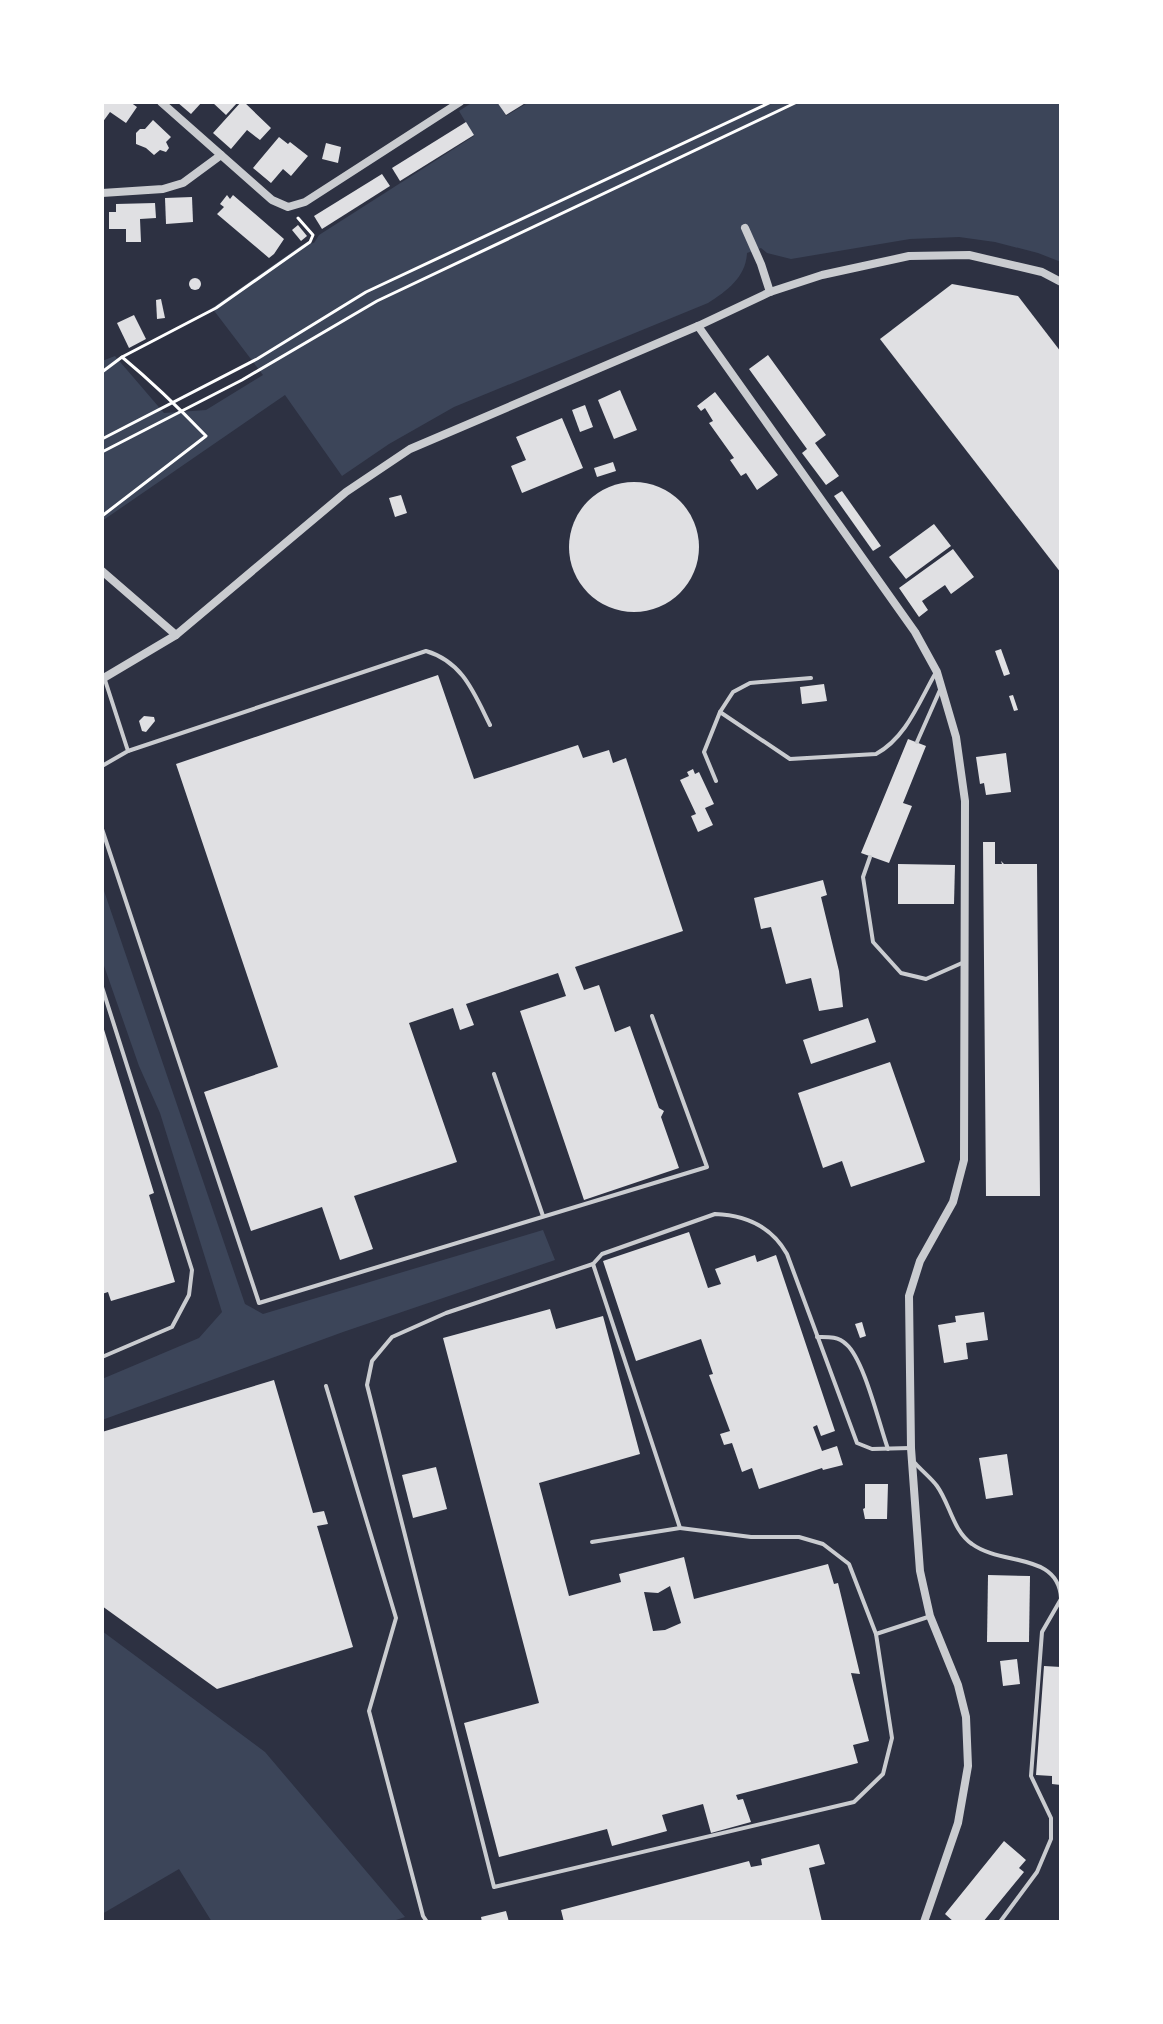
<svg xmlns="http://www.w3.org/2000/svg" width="1163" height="2024" font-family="'Exo 2',sans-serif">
<rect width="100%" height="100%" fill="#2d3142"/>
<g fill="#3c4559">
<path d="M473,102h25l8,14 23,-14h532v160l-23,-9 -43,-11 -36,-5 -49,2 -119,20 -24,-6 -6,-5 -14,5c-1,24 -20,38 -39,50l-254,104 -65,37 -47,32 -57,-81 -183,126v-160l13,-5 49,57 42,-3 57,-35 -51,-67 90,-63 12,-2 5,-8 155,-99 -15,-25z"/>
<path d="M102,885l143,419 18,10 280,-84 12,30 -212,72 -241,88v-41l97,-41 23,-26 -62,-199 -21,-47 -37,-106z"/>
<path d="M102,1631l163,121 140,165 -15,5h-178l-33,-53 -77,45z"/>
</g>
<g fill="#e0e0e3" fill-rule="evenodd">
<path d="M102,102h28l7,5 -11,16 -16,-11 -8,11z"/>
<path d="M177,102h25l-11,12z"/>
<path d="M212,102h23l2,1 -11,12z"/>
<path d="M241,102h3l27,26 -11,12 -13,-10 -16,19 -18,-16z"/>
<path d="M497,102h30l-21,13z"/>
<path d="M153,120l18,17 -5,5 3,6 -3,4 -6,-2 -6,5 -8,-7 -10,-4v-11l4,-4h5z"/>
<path d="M466,122l8,13 -74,46 -8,-13z"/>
<path d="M279,137l9,7 2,-2 18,14 -17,20 -8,-7 -12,14 -18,-15z"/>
<path d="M326,143l15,4 -3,16 -16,-4z"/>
<path d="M382,174l8,12 -68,43 -8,-13z"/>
<path d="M227,195l3,4 3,-4 51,44 -10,15 -5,4 -52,-44 7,-7 -4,-3z"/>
<path d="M192,197l1,25 -27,2 -1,-26z"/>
<path d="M155,203l1,15 -16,1 1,23h-15v-13h-17v-17h7v-8z"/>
<path d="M298,225l9,11 -6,5 -9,-11z"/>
<circle cx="195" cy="284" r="6"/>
<path d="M952,284l66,12 43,56v221l-181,-234z"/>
<path d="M161,299l4,19 -8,1 -1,-19z"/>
<path d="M134,315l12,24 -17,9 -12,-25z"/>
<path d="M768,355l58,80 -11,8 24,33 -13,9 -24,-32 5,-4 -58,-80z"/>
<path d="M620,390l17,40 -23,9 -16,-39z"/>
<path d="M715,392l63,83 -21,15 -11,-17 -5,3 -11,-16 4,-2 -25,-35 4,-2 -8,-13 -4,3 -4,-5z"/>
<path d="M585,405l8,22 -13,5 -8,-22z"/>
<path d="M562,418l21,50 -61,25 -11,-27 15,-6 -10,-23z"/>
<path d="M613,462l3,9 -19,6 -3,-9z"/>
<circle cx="634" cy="547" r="65"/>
<path d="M842,491l39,55 -8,5 -39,-55z"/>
<path d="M401,495l6,18 -12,4 -6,-19z"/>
<path d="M934,524l17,22 -45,33 -17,-22z"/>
<path d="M953,549l21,28 -23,17 -6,-9 -23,16 6,9 -9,7 -20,-29z"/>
<path d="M1001,649l9,25 -6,2 -9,-25z"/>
<path d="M438,675l36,104 104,-34 5,13 26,-8 4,13 13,-5 57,173 -108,36 9,23 15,-5 16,47 15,-6 29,82 5,3 -3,6 18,51 -95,32 -64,-189 46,-15 -8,-23 -92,31 8,21 -14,5 -7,-22 -44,15 48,139 -103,34 19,53 -33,11 -18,-53 -71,24 -47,-139 74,-25 -102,-303z"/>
<path d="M824,684l3,17 -25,3 -2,-17z"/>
<path d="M1013,695l5,15 -4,1 -5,-15z"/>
<path d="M144,716l10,1 1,4 -9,11 -4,-1 -3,-10z"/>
<path d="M908,739l18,7 -23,57 9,3 -23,57 -28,-10z"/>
<path d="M1006,753l5,39 -25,3 -2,-12 -4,1 -4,-27z"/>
<path d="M693,769l2,5 4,-2 15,32 -9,4 8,17 -15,7 -7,-16 5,-2 -16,-34 9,-4 -2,-4z"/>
<path d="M983,842h12v22h7l-1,-3 3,3h33l3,332h-54z"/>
<path d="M898,864l57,1 -1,39h-56z"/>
<path d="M823,880l4,15 -6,2 18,74 4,36 -24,4 -8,-33 -25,6 -15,-57 -10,2 -7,-31z"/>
<path d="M868,1018l8,24 -65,22 -8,-24z"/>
<path d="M102,1023l52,170 -5,2 26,87 -64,19 -3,-9 -6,2z"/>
<path d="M890,1062l35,100 -74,25 -9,-26 -19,7 -25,-75z"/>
<path d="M689,1232l19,56 13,-4 -6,-15 40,-14 2,7 19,-7 59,176 -14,5 -4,-11 -4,2 9,24 15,-5 6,19 -20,5 -1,-2 -63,21 -7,-21 -10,4 -10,-29 -8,2 -4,-11 10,-3 -21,-56 4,-1 -12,-35 -65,22 -33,-100z"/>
<path d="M550,1309l6,20 47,-13 37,138 -101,29 30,113 52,-14 -2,-8 65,-17 10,42 134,-35 6,20 4,-1 22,91 -9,-1 18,68 -16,4 5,18 -122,32 2,5 5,-1 8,23 -40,11 -8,-29 -41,11 5,16 -55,15 -5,-17 -108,28 -35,-134 75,-20 -96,-365zM670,1586l11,37 -16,7 -12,1 -9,-39 14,1z"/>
<path d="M984,1312l4,28 -22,3 2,16 -24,4 -6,-38 18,-3 -1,-6z"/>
<path d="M862,1322l4,14 -6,2 -5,-14z"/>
<path d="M274,1380l39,133 11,-2 4,13 -11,2 36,121 -136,42 -115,-83v-174z"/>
<path d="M1007,1454l6,41 -27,4 -7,-41z"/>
<path d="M436,1467l11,42 -34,9 -11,-43z"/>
<path d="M865,1484h23l-1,35h-22l-2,-10 2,-1z"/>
<path d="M988,1575l42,1 -1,66h-42z"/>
<path d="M1017,1659l3,25 -17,2 -3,-25z"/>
<path d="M1044,1666l17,1v118l-9,-1v-8l-16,-1z"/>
<path d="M1004,1841l22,19 -7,8 5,4 -41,50h-29l-9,-8z"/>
<path d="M819,1844l6,20 -16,4 13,54h-258l-3,-12 188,-49 2,6 11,-2 -1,-6z"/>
<path d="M506,1911l3,11h-27l-1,-5z"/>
</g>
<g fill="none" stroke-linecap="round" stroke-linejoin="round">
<g stroke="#fff" stroke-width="3">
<path d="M102,372l20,-15 94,-49 94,-66 3,-7 -15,-17"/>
<path d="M102,439l155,-80 109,-67 405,-190"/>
<path d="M102,452l140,-72 135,-79 420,-199"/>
<path d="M102,516l104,-80c-27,-28 -54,-54 -84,-79"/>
</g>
<g stroke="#caccd0" stroke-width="4">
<path d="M720,712l13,-20 17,-9 61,-5"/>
<path d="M917,742l23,-52"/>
<path d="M128,751l298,-100c37,11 48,42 64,74"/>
<path d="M102,766l26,-15 -23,-71"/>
<path d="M716,781l-12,-29 16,-40 70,47 86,-5c30,-16 43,-52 59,-80"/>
<path d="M102,829l157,474 448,-136 -55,-151"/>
<path d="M870,857l-7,20 10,65 28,31 25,6 36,-16"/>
<path d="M102,987l90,283 -3,25 -17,32 -70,30"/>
<path d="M494,1074l49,142"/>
<path d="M593,1264l87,264 71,9h48l24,7 26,20 27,70 52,-17"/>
<path d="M817,1337c10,0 21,-1 29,7 18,15 33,80 42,105"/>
<path d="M326,1386l70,232 -27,93 54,205 4,6"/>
<path d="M915,1463c7,8 16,15 22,23 13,18 16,45 35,58 30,22 86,8 89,54"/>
<path d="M592,1542l88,-14"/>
<path d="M876,1634l16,104 -9,36 -29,28 -360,85 -127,-502 5,-24 20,-24 54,-24 147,-49 9,-10 113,-40c31,1 56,12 72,40l70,189 15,6 38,-1"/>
<path d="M1000,1922l37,-50 14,-33v-21l-20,-42 11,-144 19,-33"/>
</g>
<g stroke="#caccd0" stroke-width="8">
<path d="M161,102l111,98 16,7 17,-5 155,-100"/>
<path d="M102,193l61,-4 20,-6 38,-28"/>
<path d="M745,228l16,36 9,28"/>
<path d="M698,326l217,306 22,40 19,65 9,64 -1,359 -11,42 -33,59 -11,35 2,152 9,123 10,45 28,69 8,32 2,49 -10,57 -34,99"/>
<path d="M102,571l74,64"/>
<path d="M102,679l74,-44 170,-143 64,-43 288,-123 72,-34 52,-17 87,-19 60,-1 73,17 19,10"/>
</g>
</g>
<rect width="1163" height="2024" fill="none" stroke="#ffffff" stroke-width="208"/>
</svg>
